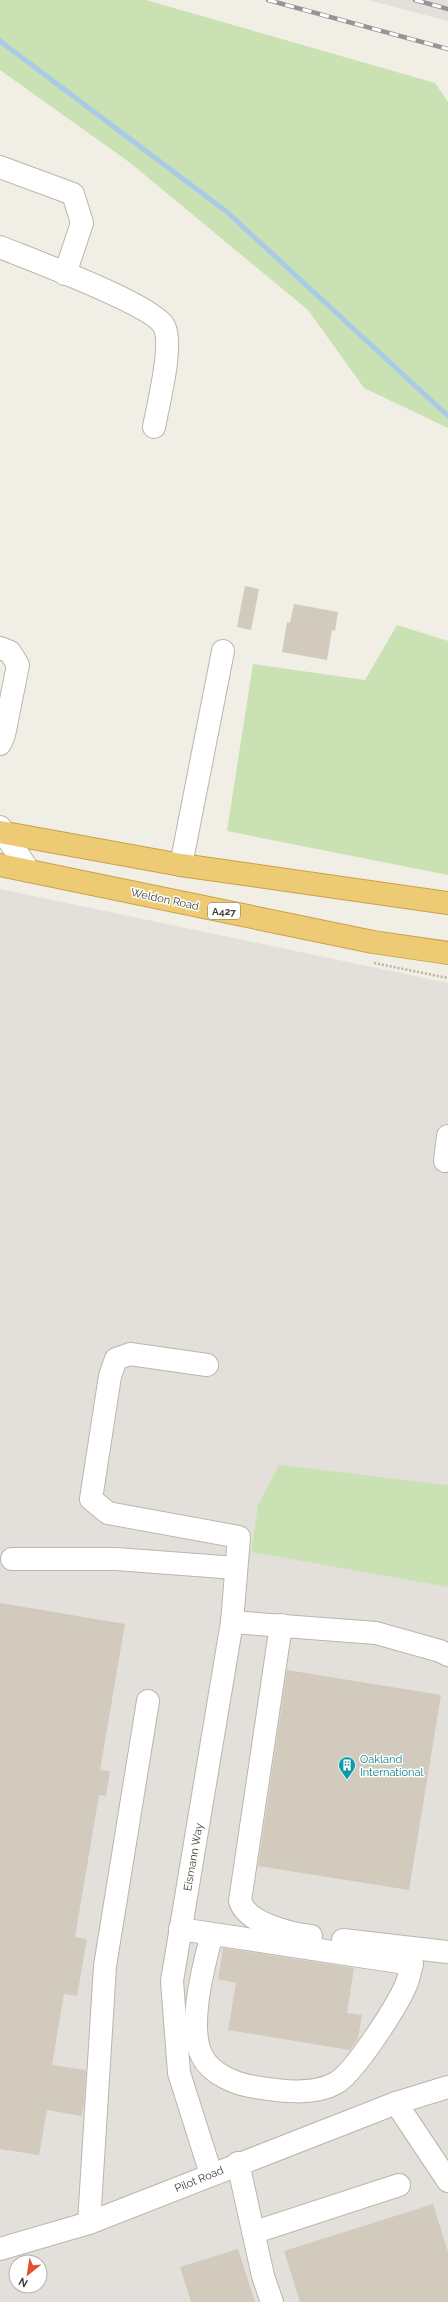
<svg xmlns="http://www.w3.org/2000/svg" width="448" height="2302" font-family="Raleway,sans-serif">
<rect width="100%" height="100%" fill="#f1eee6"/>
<g fill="#e3e0db" fill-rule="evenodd">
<path d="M368,0h80v21z"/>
<path d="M0,889l448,94v1319h-448zM16,2262h24v24h-24z"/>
</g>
<g fill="#cae1b3">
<path d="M0,0h146l289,83 13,19v326l-84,-40 -56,-78 -179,-148 -129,-92z"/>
<path d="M397,625l51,16v234l-221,-44 26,-167 112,16z"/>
<path d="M279,1465l169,20v102l-197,-35 7,-47z"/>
</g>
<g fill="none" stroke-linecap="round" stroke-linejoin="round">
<path stroke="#a9cbe7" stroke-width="5" d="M0,41l227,171 221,204"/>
</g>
<g fill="#d1cabd">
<path d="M245,586l14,3 -8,41 -14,-3z"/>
<path d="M294,604l44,8 -3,19 -3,-1 -5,30 -45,-8 5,-30 3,1z"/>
<path d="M0,1603l125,21 -25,146 10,1 -4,25 -7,-1 -24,142 12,2 -10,57 -13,-2 -12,71 34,5 -2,33 -2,13 -35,-6 -8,45 -39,-6z"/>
<path d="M287,1670l154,25 -32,195 -151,-24z"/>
<path d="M223,1948l131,20 -7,45 15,2 -4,24 -8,11 -122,-20 8,-47 -18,-4z"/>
<path d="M433,2204l15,48v50h-148l-16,-51z"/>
<path d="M238,2249l17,53h-64l-11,-35z"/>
</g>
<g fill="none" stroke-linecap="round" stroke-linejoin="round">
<g stroke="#bbb6aa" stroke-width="24">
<g id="minor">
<path d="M0,167l73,27 9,29 -17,51"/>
<path d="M0,247c29,12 152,57 164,79 10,18 -6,79 -10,101"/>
<path d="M0,648l10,4 8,13 -14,70 -4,9"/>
<path d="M0,827l29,44"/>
<path d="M181,865l42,-214"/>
<path d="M445,1161l3,-25"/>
<path d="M207,1365l-77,-11 -14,5 -6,17 -19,123 17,14 131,24 -7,85 -60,359 7,92 32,101"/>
<path d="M12,1559h104l120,9"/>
<path d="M232,1622l144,11 64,18 8,4"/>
<path d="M281,1625l-41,276c7,22 50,33 71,35"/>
<path d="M180,1929l232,35c-2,7 -3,14 -6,21 -9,21 -51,87 -70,98 -23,13 -57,8 -81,4 -20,-3 -44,-13 -53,-31 -15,-29 2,-92 10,-122"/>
<path d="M343,1940l105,12"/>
<path d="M396,2103l52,-16"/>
<path d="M238,2163l25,113 9,26"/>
<path d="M89,2223l16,-257 43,-265"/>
<path d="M255,2232l144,-47"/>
<path d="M0,2249l89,-26 307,-120 52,78"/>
</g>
</g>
<g stroke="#cba146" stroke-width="24">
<g id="highway">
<path d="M0,832l181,33 267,38"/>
<path d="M0,865l373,77 75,11"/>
</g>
</g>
<path stroke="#bbb29d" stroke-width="2.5" stroke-dasharray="2 2" stroke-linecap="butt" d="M374,963l74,15"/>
<use href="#minor" stroke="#fff" stroke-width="22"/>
<use href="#highway" stroke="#edcb75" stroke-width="22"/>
<g stroke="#959595" stroke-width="4.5">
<g id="rail">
<path d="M268,0l180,49"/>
<path d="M415,0l33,9"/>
</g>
</g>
<use href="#rail" stroke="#fff" stroke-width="3" stroke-dasharray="9" stroke-linecap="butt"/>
</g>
<defs>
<g id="building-pin" transform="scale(0.9)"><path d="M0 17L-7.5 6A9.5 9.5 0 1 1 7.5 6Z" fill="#0f9aa8" stroke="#fff"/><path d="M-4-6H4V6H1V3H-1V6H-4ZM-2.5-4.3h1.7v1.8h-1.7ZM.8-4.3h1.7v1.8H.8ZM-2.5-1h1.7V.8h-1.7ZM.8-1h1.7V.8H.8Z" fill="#fff"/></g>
</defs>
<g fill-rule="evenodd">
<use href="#building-pin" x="347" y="1765"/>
</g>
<g text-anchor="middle" stroke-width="3" stroke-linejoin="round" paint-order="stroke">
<rect fill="#fff" stroke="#7b7972" stroke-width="1" x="208" y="903" width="32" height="16" rx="3"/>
<g font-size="10" font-weight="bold" fill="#433f36">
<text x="224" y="915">A427</text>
</g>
<g font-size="11" fill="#433f36" stroke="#fff">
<text transform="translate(165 899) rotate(12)" y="4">Weldon Road</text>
<text transform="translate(193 1857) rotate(-80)" y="4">Eismann Way</text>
<text transform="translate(199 2179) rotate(-22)" y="4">Pilot Road</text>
</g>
<g font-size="11" fill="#0d838f" stroke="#fff" text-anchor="start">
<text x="360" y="1763">Oakland<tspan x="360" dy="13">International</tspan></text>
</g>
</g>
<g transform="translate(28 2274) rotate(210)"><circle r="19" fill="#ffffff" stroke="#b4b2af"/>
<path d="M0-3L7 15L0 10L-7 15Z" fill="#e1512d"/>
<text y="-6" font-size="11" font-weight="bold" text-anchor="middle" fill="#433f36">N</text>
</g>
</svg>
